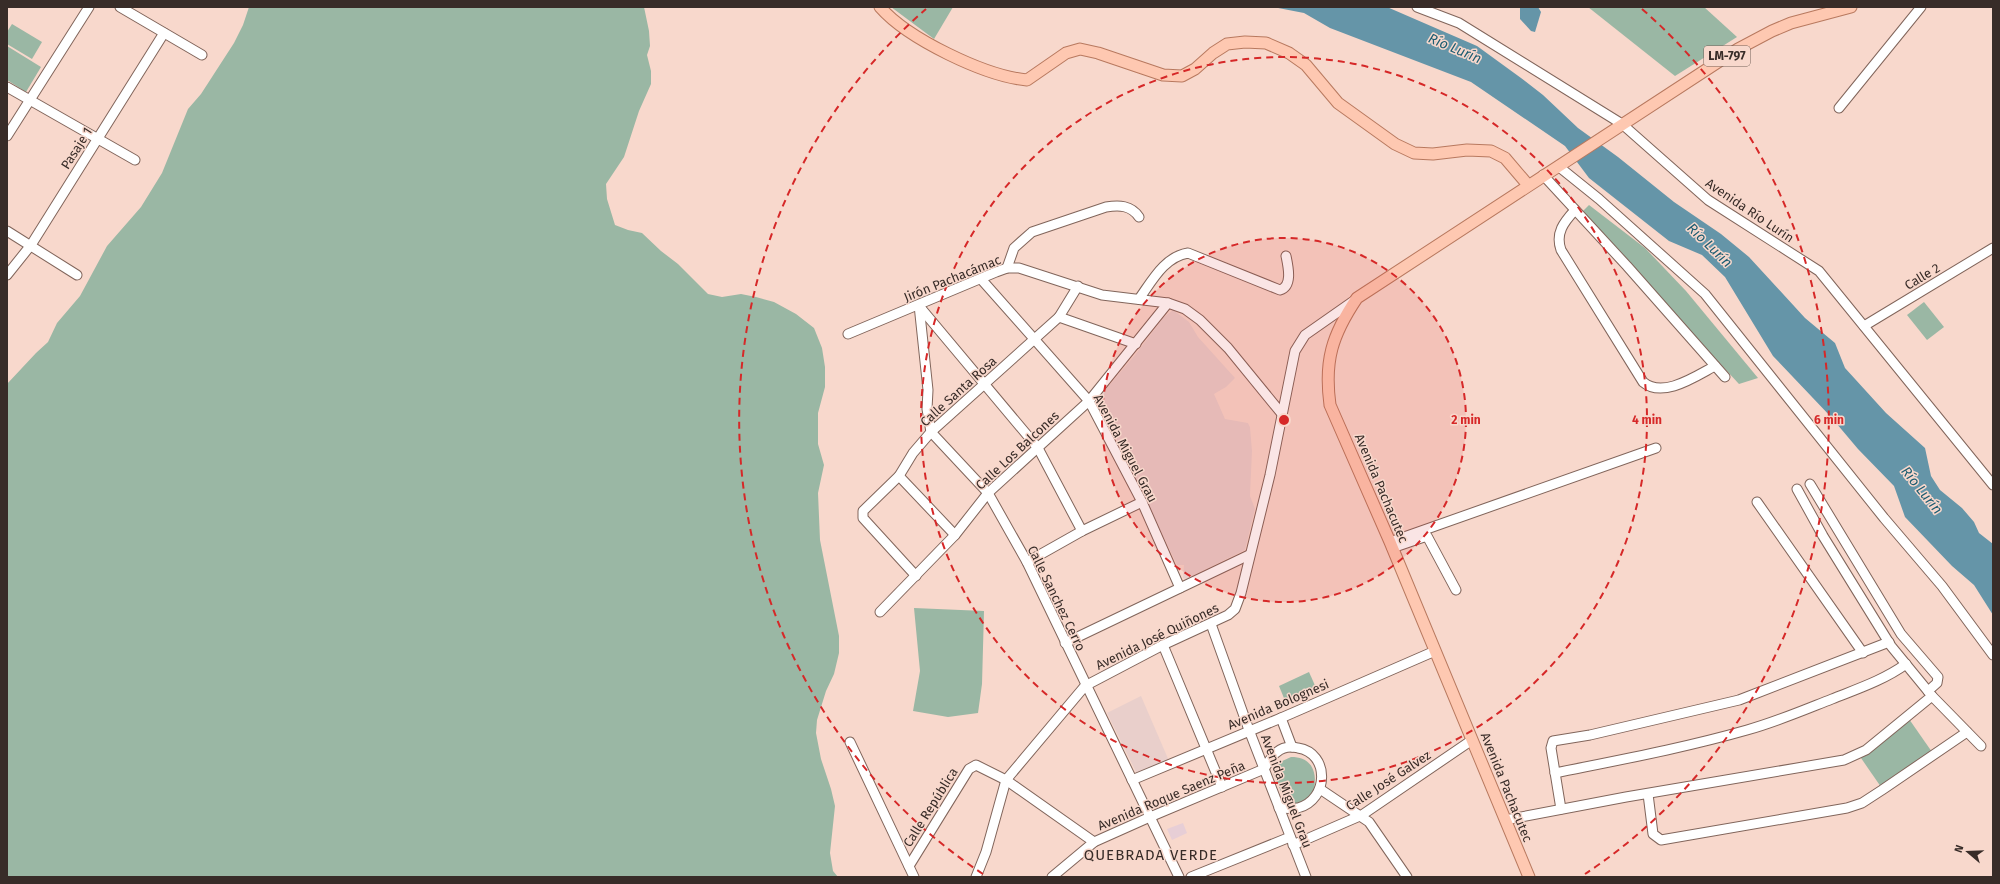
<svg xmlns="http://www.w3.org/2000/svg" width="2000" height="884" font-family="'Fira Sans',sans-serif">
<rect width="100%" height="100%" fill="#f8d8cc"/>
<g fill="#e9cfcb">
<path d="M1173,310l16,12 9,15 37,41 -9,9 -12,7 11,25 23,4 2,4 2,24 -2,45 5,13 -10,41 -59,29 -3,-1 1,-13h-7l-69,-144 -13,-19 40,-47 29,-38z"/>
<path d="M1141,696l28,65 -32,13 -30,-61z"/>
</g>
<path fill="#e7ced6" d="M1183,823l4,10 -15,7 -5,-11z"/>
<g fill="#9ab7a4">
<path d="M249,7h395l5,24 1,15 -3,9 4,16v13l-12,27 -15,46 -18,27 1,15 8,26 13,5 14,3 19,18 17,13 30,30 14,3 19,-3 15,3 18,5 22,12 18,14 8,20 3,19v20l-7,26v31l6,21 -6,28 2,47 19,96v17l-5,21 -8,17 -9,29 -1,13 5,26 10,30 4,17 -5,47 3,18 5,6h-831v-493l29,-31 12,-11 9,-19 23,-27 27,-50 34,-39 21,-34 26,-64 13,-15 33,-51 9,-18z"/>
<path d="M891,7h62l-19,32z"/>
<path d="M1588,7h116l33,30 -62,39z"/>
<path d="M12,24l30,18 -10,17 -25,-15v-12z"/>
<path d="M7,46l34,21 -15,25 -19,-12z"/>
<path d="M1589,205l56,43 41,43 72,87 -19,6 -65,-70 -91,-103z"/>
<path d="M1924,302l20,25 -17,13 -20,-25z"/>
<path d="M914,608l70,3 -2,73 -4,29 -30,4 -35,-6 7,-40z"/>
<path d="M1309,672l8,18 -31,13 -7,-17z"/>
<path d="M1909,719l23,33 -51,35 -20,-29z"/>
<path d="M1291,757c23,0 27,18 22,37l-14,10 -13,-1 -13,-30 5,-10z"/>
</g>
<g fill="#6595a8">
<path d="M1273,7h114l90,39 44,32 22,17 35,33 40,29 56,45 47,32 28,23 56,61 30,25 10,25 41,45 39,35 6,28 9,14 22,18 12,14 5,11 14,11v71l-19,-30 -22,-19 -47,-49 -11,-31 -36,-37 -27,-32 -58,-61 -48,-79 -23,-22 -33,-14 -80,-63 -24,-32 -94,-64 -141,-54 -26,-15z"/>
<path d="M1520,7h18l3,5 -6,20 -4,-1 -11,-12z"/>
</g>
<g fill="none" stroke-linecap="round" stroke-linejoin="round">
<g stroke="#81655b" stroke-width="11">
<g id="minor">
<path d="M120,7l82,48"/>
<path d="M1417,7l42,16 163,101 86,76 111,71 174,214"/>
<path d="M7,87l128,73"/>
<path d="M1839,108l82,-101"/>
<path d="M7,136l82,-129"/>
<path d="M1558,166l41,33 106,95 179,224 58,68 51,69"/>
<path d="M1543,175l84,91 98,111"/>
<path d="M1575,210c-11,12 -20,23 -14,40l82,132c20,17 53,-6 72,-16"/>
<path d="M7,231l70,44"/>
<path d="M1007,268l7,-20 18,-16 74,-25c13,-2 25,-2 33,10"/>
<path d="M7,275l24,-30 133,-212"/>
<path d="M981,279l108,122 53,101 38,86"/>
<path d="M1139,299c13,-18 25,-42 49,-46l92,37c13,-4 8,-24 6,-34"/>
<path d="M919,305l9,85 -1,19 4,23 57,61 39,69 152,315"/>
<path d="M919,306l119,142 44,83"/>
<path d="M1059,317l77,27"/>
<path d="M1864,326l129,-78"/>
<path d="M848,334l148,-62 11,-4h12l83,27 66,8 17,6 15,11 28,28 54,66"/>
<path d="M899,476l56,59"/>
<path d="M1810,484l91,150 37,43 -1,6 -9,8"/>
<path d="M1797,489l26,47 68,110 41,50 49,50"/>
<path d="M1757,502l106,151"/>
<path d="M1390,542l266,-94"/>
<path d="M1392,548l35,-12 29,54"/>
<path d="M1027,562l55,-31 60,-29"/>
<path d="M916,576l-53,-58v-7l36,-35 14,-23 18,-21 128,-115 19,-31"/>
<path d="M880,612l75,-77 33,-42 101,-92 79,-98"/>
<path d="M1211,624l38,106 57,147"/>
<path d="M1065,643l184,-88"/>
<path d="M1163,645l59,142"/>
<path d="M1281,718l11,29"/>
<path d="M850,742l64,135"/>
<path d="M1555,773c64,-13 129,-25 192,-43 29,-8 57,-20 85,-31 25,-10 52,-19 74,-35"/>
<path d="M1132,780l149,-62 154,-67"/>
<path d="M1320,789l49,33 38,55"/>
<path d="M1648,794l5,40 8,6 186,-32 15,-5 20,-13 85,-58"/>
<path d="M1561,809l-10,-61 2,-7 37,-6 149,-35 150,-58"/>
<path d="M1505,820l121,-23 218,-37 22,-10 66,-54"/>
<path d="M1293,845l69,-30 110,-75"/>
<path d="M909,866l60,-97 7,-4 30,15 88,62"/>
<path d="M976,877l10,-25 20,-72 79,-94 78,-41 65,-30 7,-6 6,-16 29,-118 25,-124 10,-16 50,-35"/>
<path d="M1052,877l42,-35 56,-25 114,-48c4,-6 7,-13 13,-17 6,-5 13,-6 21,-4 32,5 31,52 0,60 -6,1 -13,0 -19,0"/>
<path d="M1191,877l99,-40"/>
</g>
</g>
<g stroke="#b8795f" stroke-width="13">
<g id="major">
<path d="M880,7c28,32 105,69 147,73l39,-27 14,-4 18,4 65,22 19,1 13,-7 18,-16 14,-9 18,-2 21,1 23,10 17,12 32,38 57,41 19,9 19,1 34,-4 24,1 14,7 23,27"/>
<path d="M1529,877l-139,-335 -60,-137c-6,-44 2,-70 27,-107l381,-249 34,-18 19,-8 60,-16"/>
</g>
</g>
<use href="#minor" stroke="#fff" stroke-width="9"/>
<use href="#major" stroke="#fec8b1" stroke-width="11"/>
</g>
<circle cx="1284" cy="420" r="182" fill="#d62828" fill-opacity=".12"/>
<g fill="none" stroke="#d62828" stroke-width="2" stroke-dasharray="7 5">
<circle cx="1284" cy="420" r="182"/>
<circle cx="1284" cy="420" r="363"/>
<path d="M983 874A545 545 0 0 1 926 9M1642 9A545 545 0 0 1 1585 874"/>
</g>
<g text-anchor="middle" stroke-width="3" stroke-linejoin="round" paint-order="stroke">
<rect fill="#f8d8cc" stroke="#726059" stroke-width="1" x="1704" y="46" width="46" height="20" rx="3"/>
<g font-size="12" font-weight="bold" fill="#382c28">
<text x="1727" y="60">LM-797</text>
</g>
<g font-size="13" fill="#382c28" stroke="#f8d8cc">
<text transform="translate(76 148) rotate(-58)" y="5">Pasaje 1</text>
<text transform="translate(1750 210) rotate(34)" y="5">Avenida Río Lurín</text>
<text transform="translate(1922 276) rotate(-31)" y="5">Calle 2</text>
<text transform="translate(952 278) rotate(-22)" y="5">Jirón Pachacámac</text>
<text transform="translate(958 391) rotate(-42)" y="5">Calle Santa Rosa</text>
<text transform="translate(1126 448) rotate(62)" y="5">Avenida Miguel Grau</text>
<text transform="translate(1017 450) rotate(-43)" y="5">Calle Los Balcones</text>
<text transform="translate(1382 488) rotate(67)" y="5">Avenida Pachacutec</text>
<text transform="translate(1057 598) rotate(64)" y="5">Calle Sanchez Cerro</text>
<text transform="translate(1157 636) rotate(-26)" y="5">Avenida José Quiñones</text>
<text transform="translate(1278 704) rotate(-23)" y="5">Avenida Bolognesi</text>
<text transform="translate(1388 780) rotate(-33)" y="5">Calle José Galvez</text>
<text transform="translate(1507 787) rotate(68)" y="5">Avenida Pachacutec</text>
<text transform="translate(1287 791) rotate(69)" y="5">Avenida Miguel Grau</text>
<text transform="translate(1171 795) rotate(-23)" y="5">Avenida Roque Saenz Peña</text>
<text transform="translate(930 807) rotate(-58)" y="5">Calle República</text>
</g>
<g font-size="14" font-style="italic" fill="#1d5d72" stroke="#f8d8cc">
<text transform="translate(1455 48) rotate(23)" y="5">Río Lurín</text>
<text transform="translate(1710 245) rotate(44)" y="5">Río Lurín</text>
<text transform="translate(1922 490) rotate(51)" y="5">Río Lurín</text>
</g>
<g font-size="15" letter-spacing="1" fill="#382c28" stroke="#f8d8cc">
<text x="1151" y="860">QUEBRADA VERDE</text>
</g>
</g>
<circle cx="1284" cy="420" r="6" fill="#d62828" stroke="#f8d8cc" stroke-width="2"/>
<g font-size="12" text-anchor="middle" font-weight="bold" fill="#d62828" stroke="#f8d8cc" stroke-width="3" stroke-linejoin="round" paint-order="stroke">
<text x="1466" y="424">2 min</text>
<text x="1647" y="424">4 min</text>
<text x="1829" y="424">6 min</text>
</g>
<rect width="2000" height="884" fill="none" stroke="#382c28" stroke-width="16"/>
<g transform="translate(1968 852) rotate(289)" stroke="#f8d8cc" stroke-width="3" paint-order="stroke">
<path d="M0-3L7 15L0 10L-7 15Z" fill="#382c28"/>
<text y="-6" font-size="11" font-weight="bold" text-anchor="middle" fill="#382c28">N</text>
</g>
</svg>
